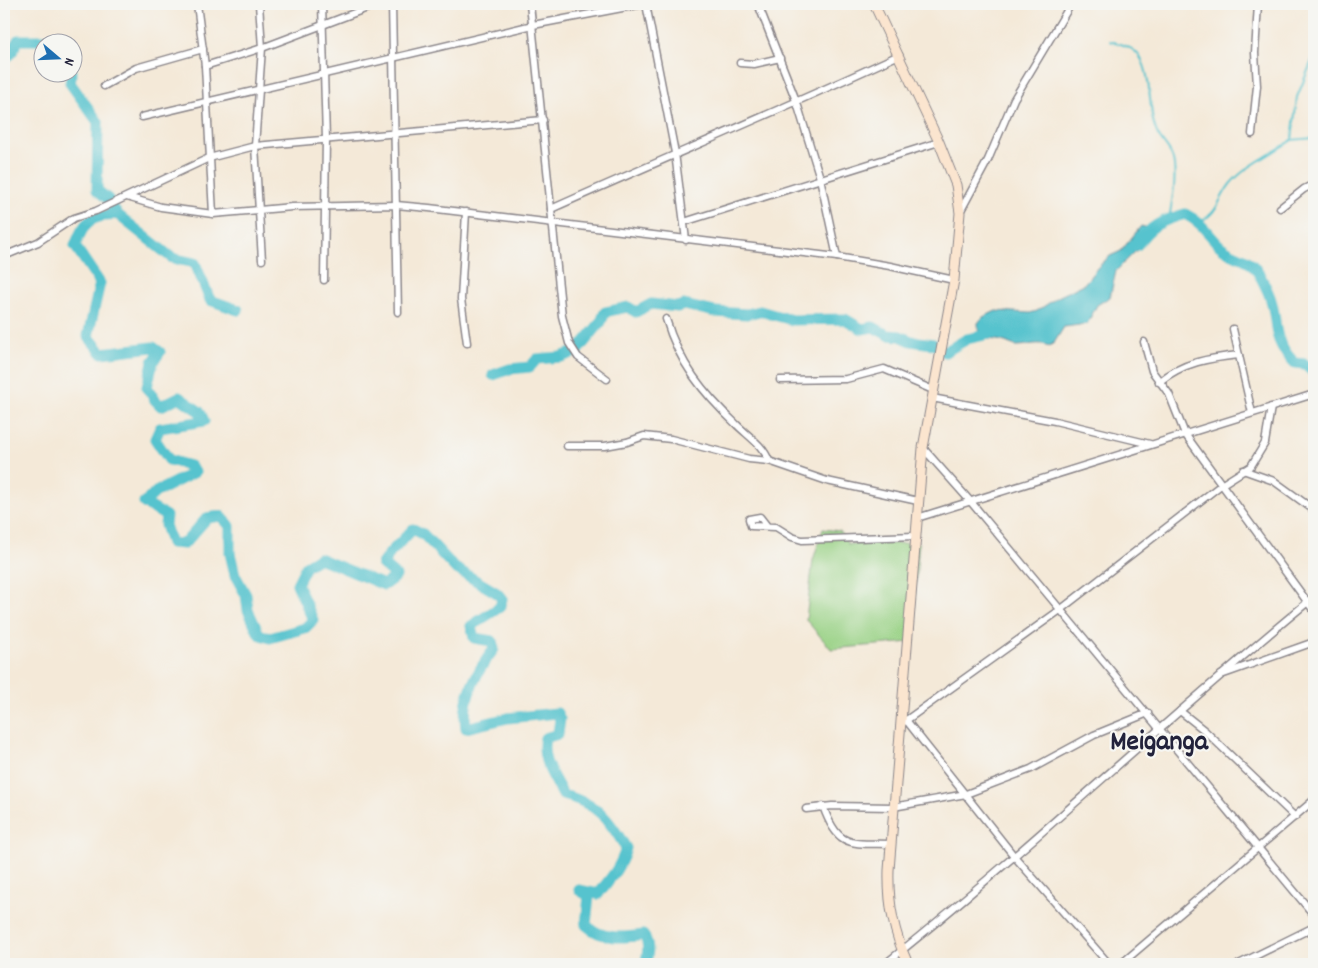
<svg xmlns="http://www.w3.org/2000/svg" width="1318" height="968" font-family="Dekko,sans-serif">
<rect width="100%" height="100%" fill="#f6f6f2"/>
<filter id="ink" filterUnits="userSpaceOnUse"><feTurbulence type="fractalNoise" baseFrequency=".02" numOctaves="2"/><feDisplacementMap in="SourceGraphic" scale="10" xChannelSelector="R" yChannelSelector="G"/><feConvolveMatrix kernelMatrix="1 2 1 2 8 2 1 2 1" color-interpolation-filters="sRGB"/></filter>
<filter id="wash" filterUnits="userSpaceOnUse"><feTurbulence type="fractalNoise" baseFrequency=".0096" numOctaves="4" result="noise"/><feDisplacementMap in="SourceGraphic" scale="20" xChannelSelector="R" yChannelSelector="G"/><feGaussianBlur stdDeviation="1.12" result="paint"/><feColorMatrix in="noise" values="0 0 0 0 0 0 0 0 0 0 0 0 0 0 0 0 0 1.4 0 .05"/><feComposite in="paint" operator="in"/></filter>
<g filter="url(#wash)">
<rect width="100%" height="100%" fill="#f4e9d8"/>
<path fill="#98d184" stroke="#5d7a60" d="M823,529l17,2 8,13 71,-1 -8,99 -80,7 -25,-29 7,-60z"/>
<path fill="#56c3ce" stroke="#3c7284" d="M1141,226l7,2 -10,21 -22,22 -6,26 -13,8 -10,19 -23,3 -10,16 -5,3c-11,-5 -20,0 -32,0 -4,0 -10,-4 -15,-5 -13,-3 -25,0 -24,-18l5,-6 13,-6 34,2 7,-2 21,-14 26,-13 14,-17 12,-11 11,-5z"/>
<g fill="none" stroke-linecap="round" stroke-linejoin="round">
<g stroke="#56c3ce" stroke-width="2">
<path d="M1110,41c11,3 24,6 30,16 13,20 7,57 18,78 6,11 14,15 16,30 2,18 -2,36 -5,54"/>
<path d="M1292,140l22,-2"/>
<path d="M1200,222c20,-11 18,-23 31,-39 16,-18 41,-29 61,-43l5,-43 17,-41"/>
</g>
<g stroke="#56c3ce" stroke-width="11">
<path d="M72,46l3,2 -3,18"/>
<path d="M4,59l7,-5 7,-14h33l14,2"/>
<path d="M72,72l-2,11 28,39 -1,68 11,9 9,15"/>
<path d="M1137,245c14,-20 24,-24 48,-31 18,9 21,18 34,31 8,8 18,10 27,15 11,7 17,21 22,32 13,28 -1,44 27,71l9,1 10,9"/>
<path d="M238,310l-28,-10 -15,-37 -23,-5 -55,-44c-28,3 -32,6 -42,32l25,37 -12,53 14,17 51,-6 7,5 -7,10 -6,25 8,13 6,6 18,-9 21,15 4,9 -44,7 -5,11 14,21 21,6 5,6 -39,20 -12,11 22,13 -1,9 6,18 13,1 23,-26 14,-2 9,10v27l5,22 11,20 2,15 11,24 11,4 35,-10 8,-8 -16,-36 9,-18 13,-8 65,27 12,-9 -14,-12 8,-11 23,-24 10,5 32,34 42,25 5,6 -2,8 -29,19 3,12 18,3 2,8c-17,22 -33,50 -28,79l42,-10 49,-5 3,6 -2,15 -13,4c-5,22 8,37 18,57 34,8 46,24 63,53 -5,19 -16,31 -28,46l-19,-4 10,6 -3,29c16,15 37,13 57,10 7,8 5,20 2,29"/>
<path d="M493,375l17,-6 20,-2 7,-8 24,-2 16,-6 24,-29 4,-10 23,-5 8,5 15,-8 27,3 6,-2 31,7 32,2 13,-3 32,9 53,-1 17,10 11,-2 15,8 12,1 11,5 22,3 12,8 22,-13 27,-6"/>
</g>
</g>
</g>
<g filter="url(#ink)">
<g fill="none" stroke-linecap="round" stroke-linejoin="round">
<g stroke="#8b868a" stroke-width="9">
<g id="street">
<path d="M197,4l8,62 8,148"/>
<path d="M259,4l3,44 -7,98 7,114"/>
<path d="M322,4l4,135 -2,141"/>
<path d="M392,4l6,308"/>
<path d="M530,4l32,312 7,27 9,14 29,22"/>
<path d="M646,4l29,149 11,87"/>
<path d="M758,4l39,99 23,75 17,79"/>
<path d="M740,63l14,1 26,-6"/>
<path d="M205,66l57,-18 116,-44"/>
<path d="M104,86l32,-18 67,-19"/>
<path d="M142,117l391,-92 110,-21"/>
<path d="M1252,134l5,-48 -2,-33 3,-49"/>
<path d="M127,197l34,10 52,7 79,-7 104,-2 33,3 408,49 53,9 64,14"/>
<path d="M1280,208l24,-19 10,-5"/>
<path d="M551,209c116,-52 233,-100 348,-154"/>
<path d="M466,212l-5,87 6,44"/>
<path d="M960,212l28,-52 26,-61 57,-95"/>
<path d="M684,222l255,-80"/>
<path d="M4,256l34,-14 36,-24 22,-7 113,-53 46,-12 288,-26"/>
<path d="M666,319c13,44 37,74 70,105 12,12 27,21 33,37"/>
<path d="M1233,329l19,84"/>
<path d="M1144,342l8,29 17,23 16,40 129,177"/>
<path d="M780,380l66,-1 38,-10 49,21"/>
<path d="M1159,382c24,-20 51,-24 80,-27"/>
<path d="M932,398l123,23 95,23"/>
<path d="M567,446h38l22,-4 17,-6 27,3 78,20 20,2 58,20 91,20"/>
<path d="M923,448l48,54 343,413"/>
<path d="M1243,470l31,11 40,29"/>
<path d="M917,518l397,-124"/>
<path d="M767,526l-7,-9 -11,2 2,7 25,1 16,10 10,3 113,-4"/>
<path d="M1221,675l93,-33"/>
<path d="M1180,711l24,19 91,87"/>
<path d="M906,720l108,136 95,108"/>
<path d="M901,724l159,-114 161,-125 30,-19 14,-23 6,-36"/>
<path d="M823,806c15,43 28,37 68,38"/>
<path d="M806,809l26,-3 61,1 73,-13 65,-25 63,-34 54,-22"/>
<path d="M885,964c147,-117 283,-248 429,-367"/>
<path d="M1121,964l193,-164"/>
<path d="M1239,964l75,-37"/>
</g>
</g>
<g stroke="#8b868a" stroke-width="11">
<path id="secondary" d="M874,4l65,138 17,43 4,28 -6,67 -31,168 -34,422c-1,35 5,63 19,94"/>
</g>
<use href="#street" stroke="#fff" stroke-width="6"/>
<use href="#secondary" stroke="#fbe5cf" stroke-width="9"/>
</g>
</g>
<g text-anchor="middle" stroke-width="4.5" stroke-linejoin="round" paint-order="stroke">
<g font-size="28" font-weight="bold" fill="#22223b" stroke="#f6f6f2">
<text x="1159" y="749">Meiganga</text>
</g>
</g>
<rect width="1318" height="968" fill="none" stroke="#f6f6f2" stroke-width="20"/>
<g transform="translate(58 58) rotate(109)"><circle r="24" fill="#f6f6f2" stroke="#a1a1a9"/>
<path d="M0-4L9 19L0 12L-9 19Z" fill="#1f6fb2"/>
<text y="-8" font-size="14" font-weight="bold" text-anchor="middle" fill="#22223b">N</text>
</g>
</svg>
